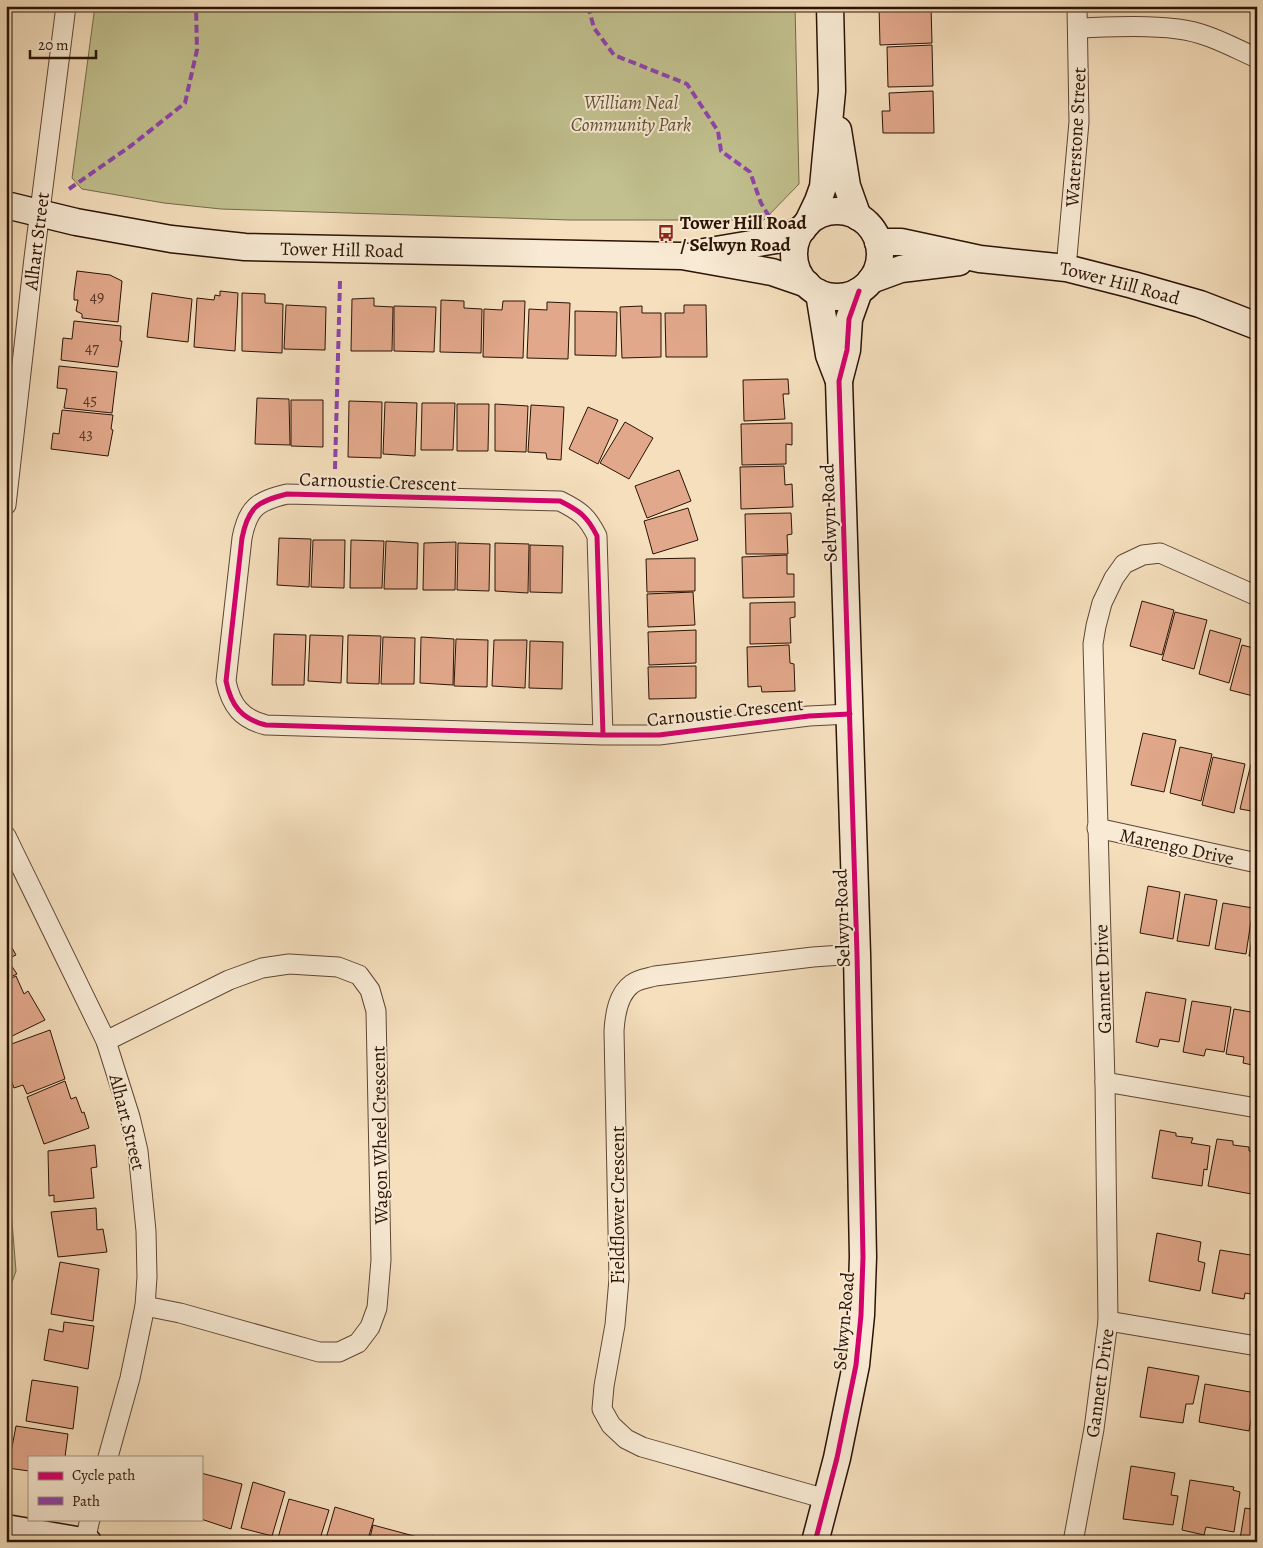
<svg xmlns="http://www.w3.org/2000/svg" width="1263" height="1548" font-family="Alegreya,serif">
<rect width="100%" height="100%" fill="#f5dfbd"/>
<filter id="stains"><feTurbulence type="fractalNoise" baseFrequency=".004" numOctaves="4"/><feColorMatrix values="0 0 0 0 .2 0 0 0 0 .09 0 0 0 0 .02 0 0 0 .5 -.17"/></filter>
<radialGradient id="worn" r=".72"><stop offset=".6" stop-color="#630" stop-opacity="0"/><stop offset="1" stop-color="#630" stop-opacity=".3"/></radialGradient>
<g fill="#c1c08e" stroke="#766a4a">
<path d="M95,6h700l4,178 -35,36h-194l-349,-11 -57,-6 -82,-14 -10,-11z"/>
<path d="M6,1148l10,123 -10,28z"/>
</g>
<g fill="#e2a88b" stroke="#2b1305">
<path d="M879,6h52l1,37 -52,2z"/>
<path d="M932,45l1,41 -45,1 -1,-40z"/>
<path d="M933,91l1,42h-51l-1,-22h8l-1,-18z"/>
<path d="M77,271l33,4 12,6 -4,41 -36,-4v-4l-6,-3 2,-11h-4v-7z"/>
<path d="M220,291l18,2 -3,58 -41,-4 3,-49 17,2 1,-5 5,1z"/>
<path d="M152,293l40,6 -4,43 -41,-5z"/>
<path d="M242,293l23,1v9l18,1 -1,49 -40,-2z"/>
<path d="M374,298v8l19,1 -1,44h-41l1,-52z"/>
<path d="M441,300l23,1v7l18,1 -1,44 -41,-1z"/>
<path d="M503,301h22l-2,57 -40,-1 1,-48 18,1z"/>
<path d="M547,302l23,1 -2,56 -41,-1 2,-49 18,1z"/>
<path d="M286,305l40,2 -1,43 -41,-1z"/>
<path d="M684,305h22l1,52h-41l-1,-44h19z"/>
<path d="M394,306l42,1 -2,45 -40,-1z"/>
<path d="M642,306v7h19v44l-39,1 -2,-51z"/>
<path d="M575,311l42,1 -1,44 -41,-1z"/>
<path d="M74,321l47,5 -1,15h2l-4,26 -57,-7 2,-22 9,1z"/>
<path d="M59,366l58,6 -5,41 -48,-5 3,-19 -10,-1z"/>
<path d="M788,379l1,15h-6l2,25 -41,2 -1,-41z"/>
<path d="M257,398l32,1 1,46 -35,-1z"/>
<path d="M291,400h32v47l-32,-1z"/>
<path d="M349,401l33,1 -1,56 -33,-1z"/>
<path d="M385,402l32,1 -2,53 -32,-2z"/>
<path d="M422,403h33l-2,47h-32z"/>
<path d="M457,404h32l-1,47h-31z"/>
<path d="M495,404l33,2 -2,46 -31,-1z"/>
<path d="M531,405l33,2 -3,53 -14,-1 -1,-6 -18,-1z"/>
<path d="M588,407l30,13 -20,44 -29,-15z"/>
<path d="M62,410l51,5 -2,14 2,1 -5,26 -57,-7 2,-16 6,1z"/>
<path d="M625,422l28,16 -24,41 -29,-16z"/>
<path d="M792,423v22l-6,-1v20l-44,1 -1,-41z"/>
<path d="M784,466l1,19 7,-1 1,23 -52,2 -1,-42z"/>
<path d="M679,470l12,31 -44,17 -12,-32z"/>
<path d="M688,508l10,32 -45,14 -9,-33z"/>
<path d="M791,513l1,21 -5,1 1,19h-42l-1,-40z"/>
<path d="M279,538l32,1 -2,48 -32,-2z"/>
<path d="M313,540h32l-1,48 -33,-1z"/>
<path d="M351,540l33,1 -2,47h-32z"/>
<path d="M386,541l32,2 -1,46h-33z"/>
<path d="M456,542l-1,48h-32l1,-47z"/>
<path d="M458,543l32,1 -1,47 -32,-1z"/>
<path d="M495,543l34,1 -1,49 -33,-2z"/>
<path d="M530,545l33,1 -1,47 -32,-1z"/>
<path d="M787,555v19h7v23l-51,1 -1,-41z"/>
<path d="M695,558v33l-48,1 -1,-33z"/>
<path d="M693,592l2,33 -47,2 -1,-33z"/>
<path d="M1142,601l32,9 -12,45 -32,-9z"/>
<path d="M795,602v15l-5,1 1,25 -41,1v-41z"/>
<path d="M1175,612l32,8 -13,49 -32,-9z"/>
<path d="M696,630v33l-47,2 -1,-33z"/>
<path d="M1210,630l31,9 -12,44 -30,-9z"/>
<path d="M274,634l32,1 -2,50h-32z"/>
<path d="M310,635l33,1 -2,47 -33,-2z"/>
<path d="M348,635l33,1 -2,48 -32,-1z"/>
<path d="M383,637l32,1 -1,46h-33z"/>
<path d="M421,637l33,2 -1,46 -33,-2z"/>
<path d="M456,639l32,1 -1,47 -33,-1z"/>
<path d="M494,640h33l-2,48 -33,-2z"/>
<path d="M530,641l33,1 -1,47 -33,-1z"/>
<path d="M789,645l1,18 4,1 1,27 -33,1 -1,-6 -13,1 -1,-40z"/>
<path d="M1242,645l15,4v48l-27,-7z"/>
<path d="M696,666v32l-47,1 -1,-32z"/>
<path d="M1143,733l33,7 -12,52 -33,-7z"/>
<path d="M1180,747l32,7 -11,47 -31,-8z"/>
<path d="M1213,757l32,7 -11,49 -32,-8z"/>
<path d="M1251,764l6,1v47l-17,-3z"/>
<path d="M1148,886l32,6 -7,47 -33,-6z"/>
<path d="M1185,894l32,6 -8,46 -32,-5z"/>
<path d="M1223,903l30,5 -7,46 -31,-5z"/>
<path d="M1257,910v47l-8,-1z"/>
<path d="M6,937l10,18 -9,4 10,15 -11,5z"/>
<path d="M16,976l8,18 4,-3 17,29 -39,19v-58z"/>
<path d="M1146,992l40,7 -7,43 -19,-3 -2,8 -22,-5z"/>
<path d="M1192,1001l39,6 -7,45 -18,-3 -2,7 -21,-4z"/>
<path d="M1234,1009l23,4v53l-14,-3 1,-6 -18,-3z"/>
<path d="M50,1030l15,49 -38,15 -4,-9 -9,3 -8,-22v-20z"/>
<path d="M65,1081l6,18 5,-2 6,16 2,-1 5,16 -45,16 -17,-47z"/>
<path d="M1160,1130l16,3v3l17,2 -2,5 19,3 -3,24 -3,-1 -2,17 -50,-8z"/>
<path d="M1217,1139l16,2v4l16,2v4l8,2v42l-49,-9z"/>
<path d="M95,1145l2,22 -6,1 3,30 -40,4v-7l-5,1 -1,-45z"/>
<path d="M96,1208l1,22 6,-1 4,23 -49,5 -7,-45z"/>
<path d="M1157,1233l44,9 -3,19 7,2 -5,28 -51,-10z"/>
<path d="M1220,1250l37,6v39l-12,-2 -1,6 -32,-6z"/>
<path d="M60,1262l39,7 -6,52 -42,-7z"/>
<path d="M64,1322l30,4 -6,43 -44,-9 5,-31 14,3z"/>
<path d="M1148,1367l51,9 -6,28h-7l-3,19 -43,-6z"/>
<path d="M32,1380l46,7 -5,42 -47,-8z"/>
<path d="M1205,1384l51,9 -7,38 -50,-9z"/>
<path d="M16,1426l52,8 -3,23h-36v14l-21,-3z"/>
<path d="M1131,1466l44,7 -4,22 7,1 -5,29 -50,-6z"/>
<path d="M201,1473l41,11 -11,45 -30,-10z"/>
<path d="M1190,1480l44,7 -1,3 7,2 -6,40 -28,-5 -2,8 -22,-5z"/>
<path d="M253,1482l32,10 -13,44 -31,-8z"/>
<path d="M1255,1490h2v52l-17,-3 5,-31 6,1z"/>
<path d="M289,1499l40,11 -10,32h-26l-15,-4z"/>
<path d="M335,1507l39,12 -7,23h-42z"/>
<path d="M373,1525l52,14 -1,3h-55z"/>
<path d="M432,1536l19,6h-21z"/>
</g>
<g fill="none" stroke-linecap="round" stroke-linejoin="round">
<g stroke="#5e4633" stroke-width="21">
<g id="street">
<path d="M1078,28c33,-1 67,-3 100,1 28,3 54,18 79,29"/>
<path d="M1066,268l13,-146 -2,-116"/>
<path d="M6,505l28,-247 32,-252"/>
<path d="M603,735l-6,-199c-10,-20 -17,-25 -37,-35l-273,-7c-29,7 -39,13 -45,44l-16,143c5,25 16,38 40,44l337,10h56l150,-19 41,-2"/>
<path d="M1097,828l160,35"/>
<path d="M6,836l100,205 24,76 8,34 8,80 1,46 -2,29 -15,72 -22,79"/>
<path d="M106,1041l123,-61 33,-12 27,-4 49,3 21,8 11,15 6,21 5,249 -4,48 -7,19 -12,16 -19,9h-20l-139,-39 -35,-7"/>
<path d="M1105,1082l152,26"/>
<path d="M1108,1321l149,25"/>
<path d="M826,1499l-184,-52 -16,-8 -15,-14 -9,-16 2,-23 11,-61 4,-46 -5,-248c1,-17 4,-37 18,-47 6,-5 16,-6 23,-8l158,-19 44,-3"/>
<path d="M85,1541l5,-22"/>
<path d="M1073,1542l21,-113 14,-108 -3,-239 -12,-438 3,-18 6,-23 12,-25 10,-14 19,-9 17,-2 97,43"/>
</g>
</g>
<g stroke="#2b1305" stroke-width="29">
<g id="secondary">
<path d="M838,130l9,56 11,31"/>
<path id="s1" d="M6,205l70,17 95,17 74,8 437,9 90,16 35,12"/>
<circle cx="837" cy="254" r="43"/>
<path d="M807,224l11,-23 5,-14 9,-96 -2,-85"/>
<path id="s2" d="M878,242h23l79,17 86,9 67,17 67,19 57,22"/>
<path d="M698,253l78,-13 27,-11"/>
<path d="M871,280l30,-11 58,-7"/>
<path d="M819,293l10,62 10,26"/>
<path d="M6,1528l82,14"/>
<path d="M815,1542l22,-84 19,-93 5,-50 2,-58 -6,-303 -18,-573 8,-31 2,-31 10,-28"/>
</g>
</g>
<use href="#street" stroke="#f8ead4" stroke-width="19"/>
<use href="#secondary" stroke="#f8ead4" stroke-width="26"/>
<g stroke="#8e44ad" stroke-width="4" stroke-dasharray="8 4" stroke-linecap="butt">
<path d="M588,6l6,22 20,27 73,29 31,47 3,20 29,21 11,31 12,20"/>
<path d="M69,189l63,-44 53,-42 12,-53 -1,-44"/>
<path d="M335,469l5,-188"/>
</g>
<g stroke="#f8ead4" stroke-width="8">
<g id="cycleway">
<path d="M603,735l-6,-199c-10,-20 -17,-25 -37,-35l-273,-7c-29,7 -39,13 -45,44l-16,143c5,25 16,38 40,44l337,10h56l150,-19 41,-2"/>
<path d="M815,1542l22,-84 19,-93 5,-50 2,-58 -6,-303 -18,-573 8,-31 2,-31 10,-28"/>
</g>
</g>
<use href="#cycleway" stroke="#d6006c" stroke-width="5"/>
</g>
<defs>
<g id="bus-bare" transform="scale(1.35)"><path d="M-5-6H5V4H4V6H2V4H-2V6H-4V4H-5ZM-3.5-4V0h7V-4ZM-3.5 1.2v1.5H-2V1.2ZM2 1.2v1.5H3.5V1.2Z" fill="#8f2418" stroke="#f8ead4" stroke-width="2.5" paint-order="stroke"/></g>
</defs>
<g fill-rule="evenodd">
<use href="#bus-bare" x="666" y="233"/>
</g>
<g text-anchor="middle" stroke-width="4" stroke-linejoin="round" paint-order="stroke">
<g font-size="16" fill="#593826">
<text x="97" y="302">49</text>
<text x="92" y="353">47</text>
<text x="90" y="405">45</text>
<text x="86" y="439">43</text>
</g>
<g font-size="19" font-style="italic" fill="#605035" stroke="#f8ead4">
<text x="631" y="109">William Neal<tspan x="631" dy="22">Community Park</tspan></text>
</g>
<g font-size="19" fill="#2b1305" stroke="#f8ead4">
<text transform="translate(1075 137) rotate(-87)" y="7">Waterstone Street</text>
<text transform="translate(36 241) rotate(-83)" y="7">Alhart Street</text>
<text dy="7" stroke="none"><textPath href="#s1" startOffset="340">Tower Hill Road</textPath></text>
<text dy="7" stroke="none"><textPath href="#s2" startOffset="246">Tower Hill Road</textPath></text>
<text transform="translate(378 481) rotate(2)" y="7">Carnoustie Crescent</text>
<text transform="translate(828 513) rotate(-92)" y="7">Selwyn Road</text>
<text transform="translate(725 711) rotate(-6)" y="7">Carnoustie Crescent</text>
<text transform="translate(1177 846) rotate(12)" y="7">Marengo Drive</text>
<text transform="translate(841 918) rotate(-92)" y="7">Selwyn Road</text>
<text transform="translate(1102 979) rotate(-92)" y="7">Gannett Drive</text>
<text transform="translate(128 1122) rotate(76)" y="7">Alhart Street</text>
<text transform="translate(379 1135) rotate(-91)" y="7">Wagon Wheel Crescent</text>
<text transform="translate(617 1205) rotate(-90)" y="7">Fieldflower Crescent</text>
<text transform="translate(843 1321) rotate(-85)" y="7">Selwyn Road</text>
<text transform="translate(1099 1383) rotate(-82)" y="7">Gannett Drive</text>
</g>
<g font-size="19" font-weight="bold" fill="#2b1305" stroke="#f8ead4" text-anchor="start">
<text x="680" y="229">Tower Hill Road<tspan x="680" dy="22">/ Selwyn Road</tspan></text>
</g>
</g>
<rect width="1263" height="1548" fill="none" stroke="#f5dfbd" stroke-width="25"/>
<rect x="8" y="8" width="1248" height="1533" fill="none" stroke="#2b1305" stroke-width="2.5"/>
<rect x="12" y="12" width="1238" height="1523" fill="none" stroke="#2b1305"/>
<rect x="28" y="1456" width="175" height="65" fill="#f8ead4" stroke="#a69481"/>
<rect x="38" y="1472" width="25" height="8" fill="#d6006c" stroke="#a69481"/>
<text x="72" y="1480" font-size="15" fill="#2b1305">Cycle path</text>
<rect x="38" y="1497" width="25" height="8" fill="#8e44ad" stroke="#a69481"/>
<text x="72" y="1506" font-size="15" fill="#2b1305">Path</text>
<path d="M30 50v8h66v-8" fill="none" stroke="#2b1305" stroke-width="2.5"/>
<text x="38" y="50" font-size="15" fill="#2b1305" stroke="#f8ead4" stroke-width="4" paint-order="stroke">20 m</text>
<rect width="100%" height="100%" filter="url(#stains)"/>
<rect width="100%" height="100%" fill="url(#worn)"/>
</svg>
